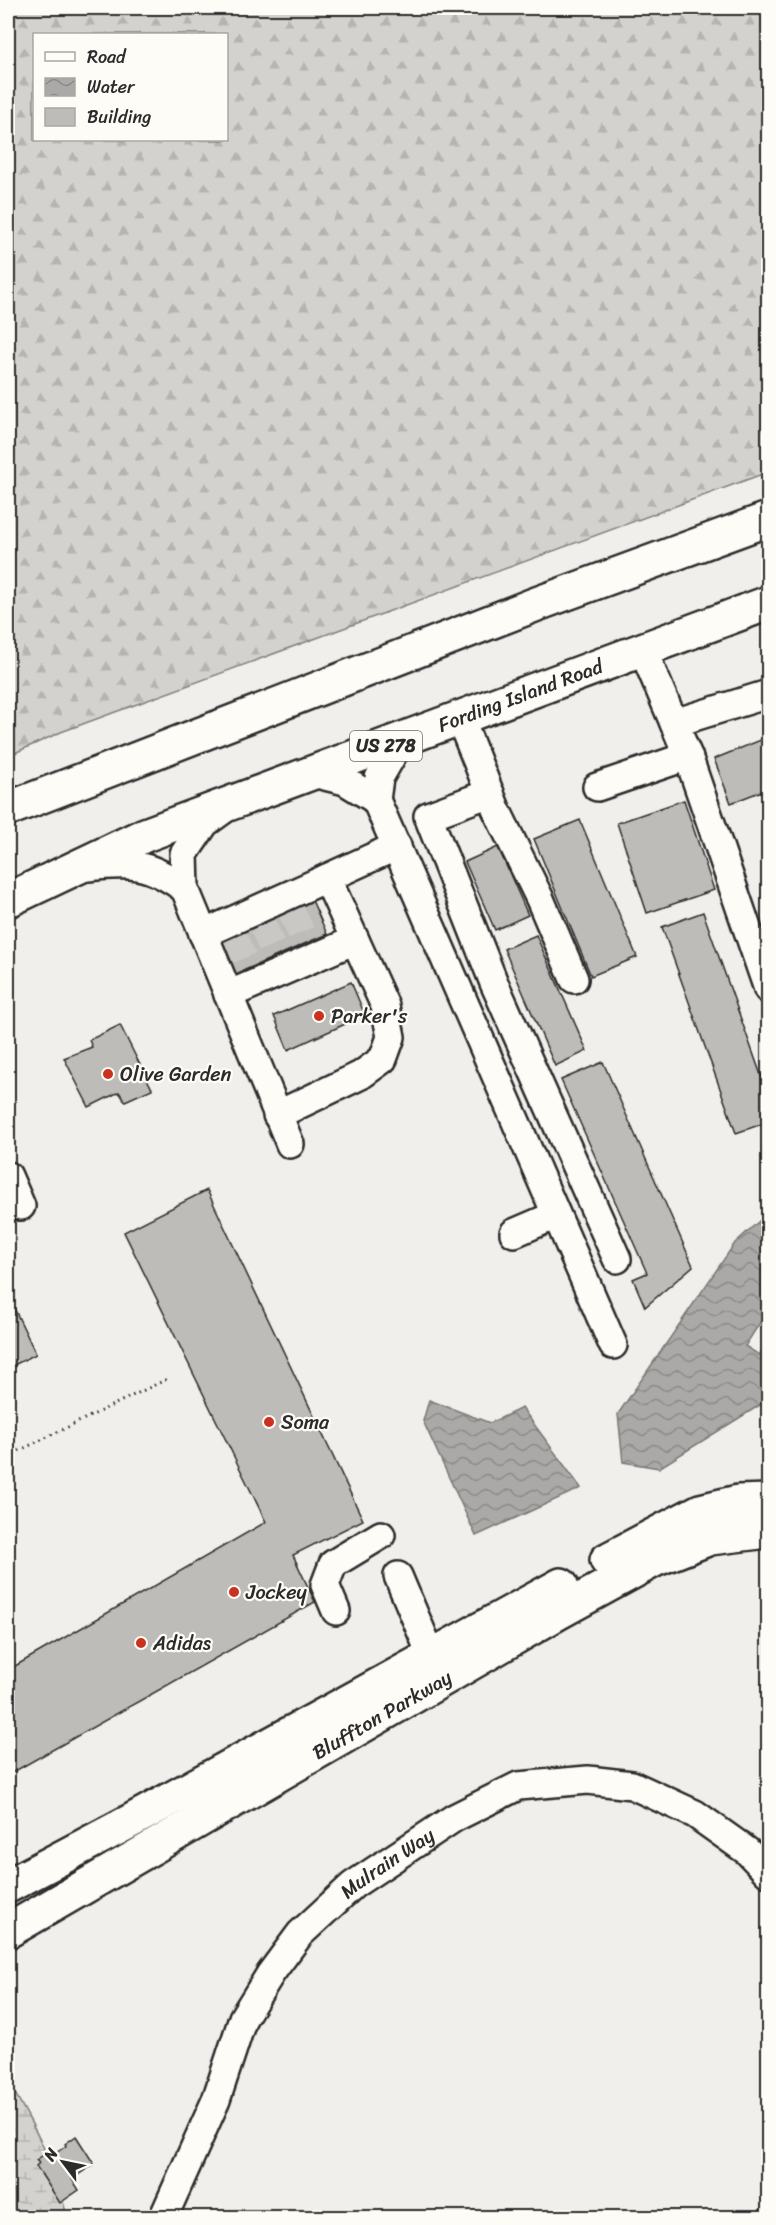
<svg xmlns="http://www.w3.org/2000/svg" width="776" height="2225" font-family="Sriracha,sans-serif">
<defs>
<pattern id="forest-firs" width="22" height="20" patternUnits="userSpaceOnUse" patternTransform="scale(1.5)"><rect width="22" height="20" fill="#d3d2cf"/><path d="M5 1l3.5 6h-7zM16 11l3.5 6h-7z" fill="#b5b4b2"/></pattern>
<pattern id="wetland-marsh" width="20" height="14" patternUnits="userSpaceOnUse" patternTransform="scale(1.5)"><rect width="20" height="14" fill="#d3d2cf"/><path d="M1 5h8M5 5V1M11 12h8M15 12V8" fill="none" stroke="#b5b4b2"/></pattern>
<pattern id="water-waves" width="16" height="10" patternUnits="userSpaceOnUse" patternTransform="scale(1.5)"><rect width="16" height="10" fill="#aaa9a7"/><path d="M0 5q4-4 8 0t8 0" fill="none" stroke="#8b8a88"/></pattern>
</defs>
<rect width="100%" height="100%" fill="#f0efeb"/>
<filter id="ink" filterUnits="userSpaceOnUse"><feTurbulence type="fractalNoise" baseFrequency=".0167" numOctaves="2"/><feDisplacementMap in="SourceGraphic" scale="12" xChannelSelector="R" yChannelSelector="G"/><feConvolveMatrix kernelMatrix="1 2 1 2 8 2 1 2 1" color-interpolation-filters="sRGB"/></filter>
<g filter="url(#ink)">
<path fill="url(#forest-firs)" stroke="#7f7e7d" stroke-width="1.5" fill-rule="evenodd" d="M8,8h760v464l-707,260 -53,24zM34,34h192v106h-192z"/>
<path fill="url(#wetland-marsh)" stroke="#7f7e7d" stroke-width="1.5" d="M8,2081c26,45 48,85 59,136h-59z"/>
<g fill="url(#water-waves)" stroke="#777775" stroke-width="1.5">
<path d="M768,1213v97l-23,36 14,9 9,-12v57l-109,68 -36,-6 -5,-48 117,-171z"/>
<path d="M429,1400l61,23 32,-15 59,80 -105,48 -53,-115z"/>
</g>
<g fill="#bdbcb8" stroke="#2b2b2b" stroke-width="1.5">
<path d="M768,737v57l-1,-5 -36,14 -17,-44z"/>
<path d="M684,800l30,90 -67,23 -30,-90z"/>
<path d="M580,820l57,137 -46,19 -57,-137z"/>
<path d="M768,824v20l-6,-18z"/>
<path d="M498,847l30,68 -33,15 -30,-68z"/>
<path d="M311,898l16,36 -96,42 -15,-35z"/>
<path d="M703,912l65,183v27l-32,11 -74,-206z"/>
<path d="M536,935l51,116 -32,15 -51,-117z"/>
<path d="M351,982l14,33 -77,35 -14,-34z"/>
<path d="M120,1025l32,64 -27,12 -6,-9 -30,15 -25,-49 28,-11 -3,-7z"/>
<path d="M603,1062l90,204 -48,41 -12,-28 14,-6 -86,-193z"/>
<path d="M207,1190l156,330 -70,35 22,47 -307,173v-105l258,-148 -142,-290z"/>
<path d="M13,1306l23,48 -28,14v-59z"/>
<path d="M76,2136l18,28 -22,15 7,11 -19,13 -24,-37 3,-3 -3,-3 9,-6 3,4 18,-12 -1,-2z"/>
</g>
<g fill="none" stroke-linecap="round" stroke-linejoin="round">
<g stroke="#c9c8c5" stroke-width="27" stroke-dasharray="27 14" stroke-linecap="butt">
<path d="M290,908l16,35"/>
<path d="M261,921l15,36"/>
<path d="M232,934l16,35"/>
</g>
<g stroke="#2b2b2b" stroke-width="32">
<g id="minor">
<path d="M643,650l45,106 80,233"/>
<path d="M460,718l36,91 44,90 34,80"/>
<path d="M674,723l91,-28"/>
<path d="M312,773l33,8 31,19 3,-22 22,-38"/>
<path d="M597,787l91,-31"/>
<path d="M490,793l-62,23 66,167 123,276"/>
<path d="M376,800l237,545"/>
<path d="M223,810l-18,13 -21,31 1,35 105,255"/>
<path d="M88,867c43,-5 61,-4 97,22"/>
<path d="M327,878l70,-32"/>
<path d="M203,934l124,-56 58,128 6,31 -8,22 -22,16 -84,40"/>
<path d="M228,995l127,-55"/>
<path d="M8,1176l13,30"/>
<path d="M514,1233l42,-18"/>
<path d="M398,1576l34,81"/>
<path d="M336,1611l-11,-26 8,-21 48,-29"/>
<path id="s1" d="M163,2218l53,-118 27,-82 28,-45 29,-39 53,-49 101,-67 64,-32 70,-6 44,5 63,29 52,37 21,22"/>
</g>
</g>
<g stroke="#2b2b2b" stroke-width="38">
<g id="major">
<path d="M607,1560l93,-49 38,-9 30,-1"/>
<path d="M8,1886l121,-64 432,-237"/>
<path id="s2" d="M8,1931l551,-319 95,-52 56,-22 58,-7"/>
</g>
</g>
<g stroke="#2b2b2b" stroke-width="38">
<g id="highway">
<path d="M8,809l526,-204 234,-86"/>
<path id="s3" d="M8,900l137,-65 623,-232"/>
</g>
</g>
<g stroke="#2b2b2b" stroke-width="3" stroke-dasharray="1.5 4.5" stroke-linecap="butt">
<path d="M8,1456l159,-77"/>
<path d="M8,1609l7,16"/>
</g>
<use href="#minor" stroke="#fdfcf7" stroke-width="27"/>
<use href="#major" stroke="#fdfcf7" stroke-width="33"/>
<use href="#highway" stroke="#fdfcf7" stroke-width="33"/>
</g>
</g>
<g fill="#c8321e" stroke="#fdfcf7" stroke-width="2">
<circle cx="319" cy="1016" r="6"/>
<circle cx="108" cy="1074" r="6"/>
<circle cx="269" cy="1422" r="6"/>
<circle cx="234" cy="1592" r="6"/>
<circle cx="141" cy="1643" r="6"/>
</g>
<g text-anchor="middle" stroke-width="4.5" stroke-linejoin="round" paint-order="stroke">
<rect fill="#fdfcf7" stroke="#6a6a68" stroke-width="1.5" x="350" y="731" width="72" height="30" rx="4.5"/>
<g font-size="18" font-weight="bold" fill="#2b2b2b">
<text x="386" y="752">US 278</text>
</g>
<g font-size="20" fill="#2b2b2b" stroke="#fdfcf7">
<text dy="7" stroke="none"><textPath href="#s3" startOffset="552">Fording Island Road</textPath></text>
<text dy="7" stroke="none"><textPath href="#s2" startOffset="432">Bluffton Parkway</textPath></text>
<text dy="7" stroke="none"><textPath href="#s1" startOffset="430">Mulrain Way</textPath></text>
</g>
<g font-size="20" fill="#2b2b2b" stroke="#fdfcf7" text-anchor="start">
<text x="331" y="1023">Parker's</text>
<text x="120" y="1081">Olive Garden</text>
<text x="281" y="1429">Soma</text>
<text x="246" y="1599">Jockey</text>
<text x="153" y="1650">Adidas</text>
</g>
</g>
<rect width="776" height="2225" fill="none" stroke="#fdfcf7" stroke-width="30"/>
<rect x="15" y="15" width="746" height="2195" fill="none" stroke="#2b2b2b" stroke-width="2" filter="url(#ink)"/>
<rect x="33" y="33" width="195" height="108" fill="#fdfcf7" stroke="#a9a8a5" stroke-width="1.5"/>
<rect x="45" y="52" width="30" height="9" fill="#fdfcf7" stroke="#a9a8a5" stroke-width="1.5"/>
<text x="87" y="63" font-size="18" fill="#2b2b2b">Road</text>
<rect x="45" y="78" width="30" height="18" fill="url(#water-waves)" stroke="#a9a8a5" stroke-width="1.5"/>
<text x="87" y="93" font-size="18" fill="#2b2b2b">Water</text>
<rect x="45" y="108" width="30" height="18" fill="#bdbcb8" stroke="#a9a8a5" stroke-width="1.5"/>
<text x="87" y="123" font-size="18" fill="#2b2b2b">Building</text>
<g transform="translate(63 2162) rotate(302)" stroke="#fdfcf7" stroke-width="4.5" paint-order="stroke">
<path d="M0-4.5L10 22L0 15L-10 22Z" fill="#2b2b2b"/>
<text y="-9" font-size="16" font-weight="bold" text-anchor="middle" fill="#2b2b2b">N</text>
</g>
</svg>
